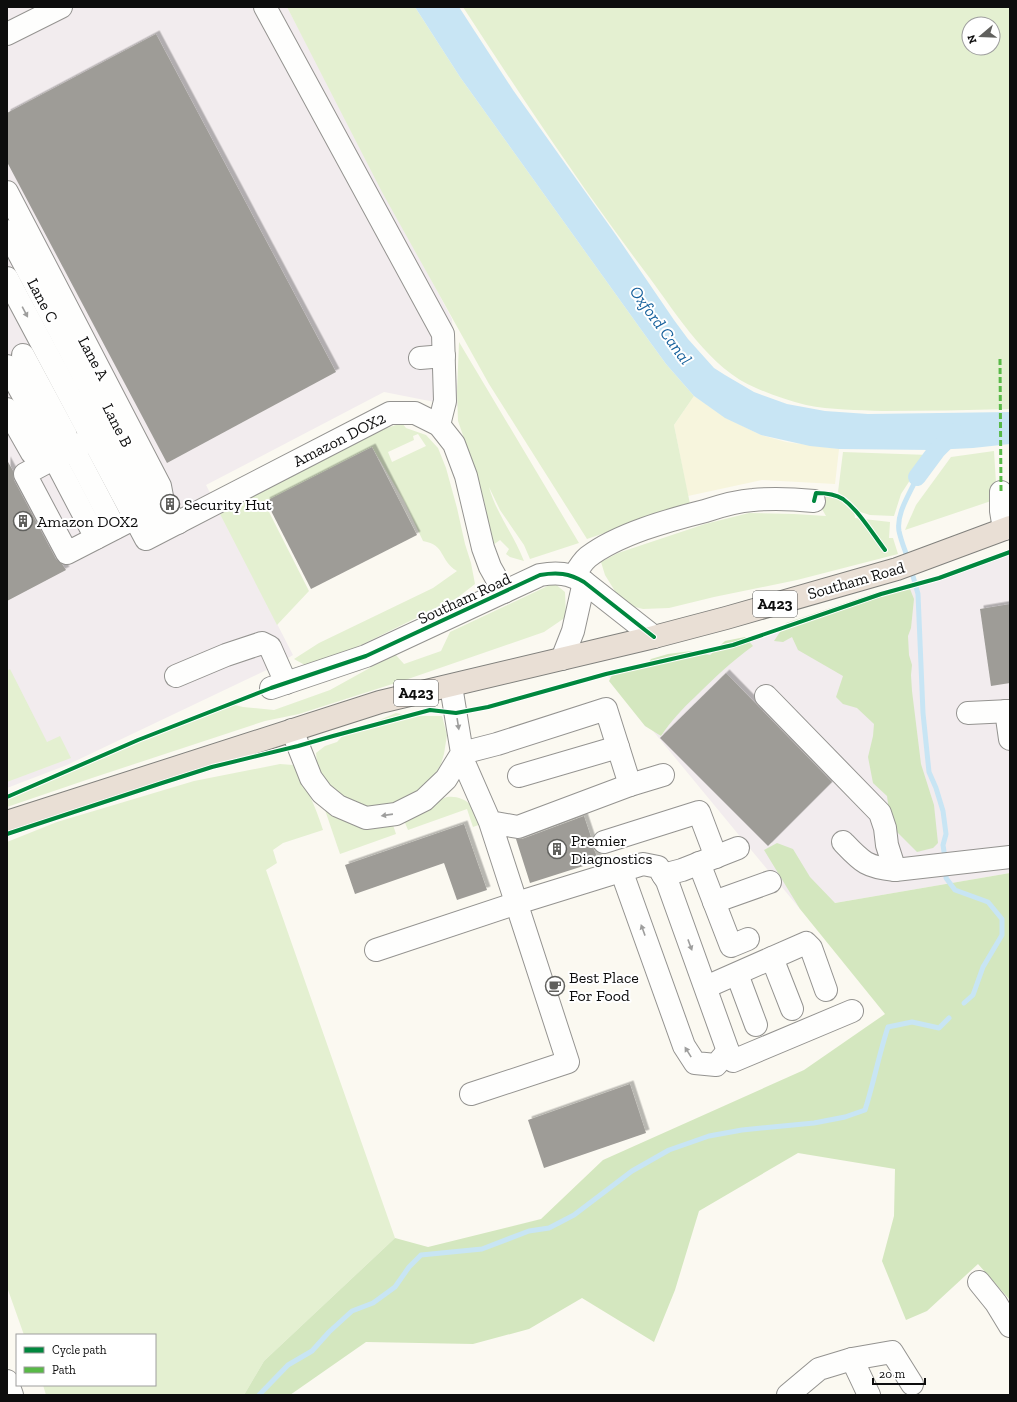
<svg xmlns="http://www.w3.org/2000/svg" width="1017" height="1402" font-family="'Zilla Slab',serif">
<defs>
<filter id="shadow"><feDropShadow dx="3.5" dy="-3.5" stdDeviation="0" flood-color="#0004"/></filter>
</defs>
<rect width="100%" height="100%" fill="#fbf9f1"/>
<g fill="#f2ecee">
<path d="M7,7h280l165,312 5,65 8,24 -81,-16 -178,93 87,170 -18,11 -208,99 -60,23z"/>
<path d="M1010,552v321l-210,36 -194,-235 127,-29 148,-51 58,-16z"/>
</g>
<path fill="#f7f5dd" d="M694,396l32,22 35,17 25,7 53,7 -4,35 -73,-4 -74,16 -14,-71z"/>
<g fill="#e4f0d1" fill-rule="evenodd">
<path d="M287,7h128l45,70 190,265 16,22 28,32 -20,29 16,79 -103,35 -98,-155 -107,-192z"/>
<path d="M463,7h547v402c-42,1 -84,2 -127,2 -26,-1 -52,-1 -77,-6 -17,-4 -34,-10 -50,-17 -46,-19 -78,-72 -107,-111 -66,-87 -126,-178 -186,-270zM969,24h24v24h-24z"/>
<path d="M459,342l120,201 -49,16 -6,-14 -24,-35 -11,-23c7,26 25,48 35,74l-14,-4 -4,-3 3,-5 -9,-9 -7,5 -9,-44 -9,-31 -17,-49 -1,-29z"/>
<path d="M402,423l4,5 20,7 12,13 8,20 11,40 8,36 6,19 4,21 -18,14 -145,71 -18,-10 25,-16 114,-55 24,-17c-18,-11 -11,-26 -34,-30l-19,-40 -32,-54 -107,57 44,87 -32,34 -57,-111 158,-83zM418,434l8,12 -34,16 -4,-10 26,-12 -1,-4z"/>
<path d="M994,451l3,48 -92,31 11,-25 35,-48z"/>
<path d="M843,452l86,3 -13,16 -15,23 -7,22 -24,-1 -16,-5 1,8 35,4 -1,16h4l5,16 -101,26 -83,17 -45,11 -26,1 -20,-5 -18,-29 -4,-13 17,-9 87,-29 44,-11 45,1 32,2 -4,-7 4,-16 16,6 8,7 -12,-14z"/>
<path d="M554,583l11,9 1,25 -22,15 -136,47 -109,35 -34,7 -173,57 -85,29v-10l131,-57 93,-36 12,3 31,3 56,-20 65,-36 9,10 37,-13 9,-19z"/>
<path d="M10,669l37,73 13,-6 11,22 -64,24v-111z"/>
<path d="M396,713l17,3h29l5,19 -3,19 -3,10 -9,15 -26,22 -33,8 -37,-14 -14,-19 -5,-12 -1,-11 9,-7 12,-4 11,-12 17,-4z"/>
<path d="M280,764l13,1c14,23 22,40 30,65l-40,13 -10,7 4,13 -11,7 129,368 -131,123 -20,34h-198l-3,-10h112v-50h-131l-17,-48v-445l50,-20 137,-41z"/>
<path d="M447,797c19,-2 28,11 37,26l-11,4 -6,-18 -59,21 -5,-12 36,-18z"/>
<path d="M329,809l63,13 4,12 -56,20 -15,-44z"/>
</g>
<g fill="#d4e7bf">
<path d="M908,584l6,15 -3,29 -3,8 1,19 3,10 -1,10 1,16 9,73 13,41 4,38 -5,5 -16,4 -26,-26 -4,-30 -14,-13 -5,-26 5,-21 1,-12 -17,-16 -14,-4 -7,-7 7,-21 -45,-26 -6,-13 -9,5 -9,-1 12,-18 89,-30z"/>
<path d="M745,637l8,9c-21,15 -39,32 -58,51 -13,12 -24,24 -34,39l-16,-10 -36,-45 3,-6 33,-8 6,-8 17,-5 23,-3 19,4 15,-14z"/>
<path d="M777,843l16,6 17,28 25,26 175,-30v427l-32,-36 -51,47 -21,9 -24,-59 12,-45 1,-47 -97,-16 -99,58 -24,79 -21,52 -72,-44 -53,31 -56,15 -107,-2 -76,53h-46l20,-34 131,-123 33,9 113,-28 62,-59 201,-90 81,-56 -85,-105 -36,-59z"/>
</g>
<path fill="#c8e5f4" d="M415,7h44l54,83 103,145 58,85 14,19 26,29 11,7 29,17 33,12 38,7 43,3 142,-2v32l-37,4 -41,2 -93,-1 -29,-3 -49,-11 -36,-17 -31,-22 -28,-32 -16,-22 -190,-265z"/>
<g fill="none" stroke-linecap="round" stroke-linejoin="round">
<g stroke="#c8e5f4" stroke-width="5">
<path d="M908,559c-3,-9 -7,-18 -9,-28 -3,-18 11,-37 18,-54"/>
<path d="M911,569l7,25 5,119 6,59 7,16 7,23 3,23 -3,11 2,13"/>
<path d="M946,868v10l9,12 33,12 14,17v16l-19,32 -10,28 -9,8"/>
<path d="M259,1395l29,-30 24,-14 17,-19 23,-21 21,-8 22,-16 14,-20 12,-12 61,-6 47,-18 20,-3 25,-13 58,-44 37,-21 40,-14 33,-6 72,-7 31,-6 20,-7c9,-28 14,-56 23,-83l24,-5 27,6 10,-10"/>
</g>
<path stroke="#c8e5f4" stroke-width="18" d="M917,477l20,-27 18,-18"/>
</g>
<g fill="#9e9c97" filter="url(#shadow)">
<path d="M156,34l180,338 -169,91 -160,-301v-49z"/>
<path d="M372,447l45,88 -106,54 -45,-88z"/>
<path d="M7,460l6,11 1,9 42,79 6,5 4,6 -59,31z"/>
<path d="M1010,604v79l-19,3 -11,-77z"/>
<path d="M726,673l106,109 -64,64 -108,-108z"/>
<path d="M584,816l8,24v5l7,16 -69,22 -14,-44h6z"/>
<path d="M464,824l23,66 -30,10 -13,-37 -89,31 -10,-29z"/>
<path d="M630,1084l16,49 -102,35 -16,-48z"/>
</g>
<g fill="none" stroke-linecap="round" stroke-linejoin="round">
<g stroke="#949390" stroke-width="24">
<g id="minor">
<path d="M265,7l178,327 2,67 -6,24"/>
<path d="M7,34l54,-27"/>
<path d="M7,192l153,294 4,21 14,16"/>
<path d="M7,231l119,226 32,65h3"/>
<path d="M7,278l139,261 244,-126h25l24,12 15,19 12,32 17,72 7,19 14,25"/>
<path d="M23,355l43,80"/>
<path d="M420,358l24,-2"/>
<path d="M7,366l43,78"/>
<path d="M7,409l25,44 26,-14"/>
<path d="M92,438l-67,36 42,79 68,-35"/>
<path d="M73,448l42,80"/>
<path d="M54,458l42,80"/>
<path d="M1001,492v19l3,18"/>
<path d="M574,576c4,-7 8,-14 14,-19 30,-23 81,-37 117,-46 15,-5 32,-10 48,-11 20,-2 41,-1 61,1"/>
<path d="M562,659l11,-28 11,-49"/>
<path d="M176,676l50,-21 36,-12 8,4 16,36"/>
<path d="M271,688l95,-32 174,-81c17,-3 29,-2 44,7l70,55"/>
<path d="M766,696l114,117 5,15 2,17 8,25"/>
<path d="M1006,711l4,28"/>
<path d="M968,713l42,-2"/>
<path d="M292,730l19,48 11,15 16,13 28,12 30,-4 28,-14 22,-21 16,-26 -11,-67"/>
<path d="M519,776l99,-29"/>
<path d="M630,785l33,-10"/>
<path d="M604,842l95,-30 17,45"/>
<path d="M843,842c19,20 23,25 52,28l115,-13"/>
<path d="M699,863l32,83 17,-7"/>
<path d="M621,870l63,176 11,17 21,2 12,-14"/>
<path d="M663,875l19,-5 56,-22"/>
<path d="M714,902l56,-20"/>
<path d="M376,950l141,-47 126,-39 15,3 9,14 61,170 5,10 119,-50"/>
<path d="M772,958l20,51"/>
<path d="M737,974l19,51"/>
<path d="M706,987l100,-44 5,5 15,42"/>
<path d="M471,1094l97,-32 -78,-240 -25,-57 -3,-12 35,-9 109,-35 24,76 -112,42 -28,-5"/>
<path d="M979,1282l17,21 14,23"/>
<path d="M852,1359l17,36"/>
<path d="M7,1381l5,14"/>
<path d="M788,1395l31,-26 33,-10 40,-7 20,32"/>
</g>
</g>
<g stroke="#81817d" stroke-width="24">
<path id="highway" d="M7,822l373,-120 274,-65 72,-19 171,-49 113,-42"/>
</g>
<use href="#minor" stroke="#fefefd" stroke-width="22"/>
<use href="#highway" stroke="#e9dfd5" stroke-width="22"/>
<path stroke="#58b947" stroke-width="3" stroke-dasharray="6 3" stroke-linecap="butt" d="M1000,359l1,133"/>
<g stroke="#fff" stroke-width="6">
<g id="cycleway">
<path d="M814,501l2,-8c9,0 19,1 27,6 16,12 30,35 42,51"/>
<path d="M7,797l131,-57 133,-52 95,-32 174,-81c17,-3 29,-2 44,7l70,55"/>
<path d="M7,834l155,-51 50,-16 86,-21 35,-10 97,-26 26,3 32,-6 118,-33 127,-29 148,-51 58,-16 71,-26"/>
</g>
</g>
<use href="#cycleway" stroke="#00873e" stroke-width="4"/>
</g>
<defs><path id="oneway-solid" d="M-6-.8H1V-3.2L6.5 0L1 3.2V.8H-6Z"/></defs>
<g fill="#9e9e9d">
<use href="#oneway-solid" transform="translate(25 312) rotate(62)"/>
<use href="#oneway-solid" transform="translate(458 724) rotate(81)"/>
<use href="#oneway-solid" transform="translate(387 815) rotate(172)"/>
<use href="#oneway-solid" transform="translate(643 930) rotate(-110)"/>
<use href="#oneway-solid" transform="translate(690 945) rotate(70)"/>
<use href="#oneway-solid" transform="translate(688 1052) rotate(-122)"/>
</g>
<defs>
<g id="building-ring" transform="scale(1)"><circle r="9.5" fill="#fff" stroke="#60605d" stroke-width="1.5"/><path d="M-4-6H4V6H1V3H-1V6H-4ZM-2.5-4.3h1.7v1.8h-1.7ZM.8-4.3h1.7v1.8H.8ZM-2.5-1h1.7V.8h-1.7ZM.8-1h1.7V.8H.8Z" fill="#60605d"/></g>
<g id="cafe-ring" transform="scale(1)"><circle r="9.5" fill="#fff" stroke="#60605d" stroke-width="1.5"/><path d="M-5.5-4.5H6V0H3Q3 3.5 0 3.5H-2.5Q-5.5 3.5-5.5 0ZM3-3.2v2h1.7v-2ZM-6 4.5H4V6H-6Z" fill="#60605d"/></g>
</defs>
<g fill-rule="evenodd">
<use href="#building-ring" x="170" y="504"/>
<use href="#building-ring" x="23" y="521"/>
<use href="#building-ring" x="557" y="849"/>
<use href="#cafe-ring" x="555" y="986"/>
</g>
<g text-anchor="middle" stroke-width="4" stroke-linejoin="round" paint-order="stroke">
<g fill="#fff" stroke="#565656" stroke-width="1">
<rect x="753" y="591" width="44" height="26" rx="3"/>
<rect x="394" y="680" width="44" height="26" rx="3"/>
</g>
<g font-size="15" font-weight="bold" fill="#0d0d0d">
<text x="775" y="609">A423</text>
<text x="416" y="698">A423</text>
</g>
<g font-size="16" fill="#0d0d0d" stroke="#fff">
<text transform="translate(43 300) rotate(62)" y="6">Lane C</text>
<text transform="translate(94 358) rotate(62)" y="6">Lane A</text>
<text transform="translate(118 425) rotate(63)" y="6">Lane B</text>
<text transform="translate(339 439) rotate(-27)" y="6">Amazon DOX2</text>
<text transform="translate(856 580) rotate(-16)" y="6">Southam Road</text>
<text transform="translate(464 598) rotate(-25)" y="6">Southam Road</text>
</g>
<g font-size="16" fill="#0d0d0d" stroke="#fff" text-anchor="start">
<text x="184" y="510">Security Hut</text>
<text x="37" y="527">Amazon DOX2</text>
<text x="571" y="846">Premier<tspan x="571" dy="18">Diagnostics</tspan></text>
<text x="569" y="983">Best Place<tspan x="569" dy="18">For Food</tspan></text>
</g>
<g font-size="17" font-style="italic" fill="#18629d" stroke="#fff">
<text transform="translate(661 325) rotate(54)" y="6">Oxford Canal</text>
</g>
</g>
<rect width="1017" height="1402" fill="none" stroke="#0d0d0d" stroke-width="16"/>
<rect x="16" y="1334" width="140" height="52" fill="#ffffff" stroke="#9e9e9e"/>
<rect x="24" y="1347" width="20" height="6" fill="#00873e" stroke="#9e9e9e"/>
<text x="52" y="1354" font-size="12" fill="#0d0d0d">Cycle path</text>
<rect x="24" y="1367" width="20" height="6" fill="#58b947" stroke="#9e9e9e"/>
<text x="52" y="1374" font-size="12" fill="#0d0d0d">Path</text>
<g transform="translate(981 36) rotate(251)"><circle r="19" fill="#ffffff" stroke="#9e9e9e"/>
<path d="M0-3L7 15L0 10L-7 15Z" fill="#60605d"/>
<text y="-6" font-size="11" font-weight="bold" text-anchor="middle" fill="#0d0d0d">N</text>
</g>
<path d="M873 1378v6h52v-6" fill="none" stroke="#0d0d0d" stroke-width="2"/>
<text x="879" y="1378" font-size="12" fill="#0d0d0d" stroke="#ffffff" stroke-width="3" paint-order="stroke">20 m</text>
</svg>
